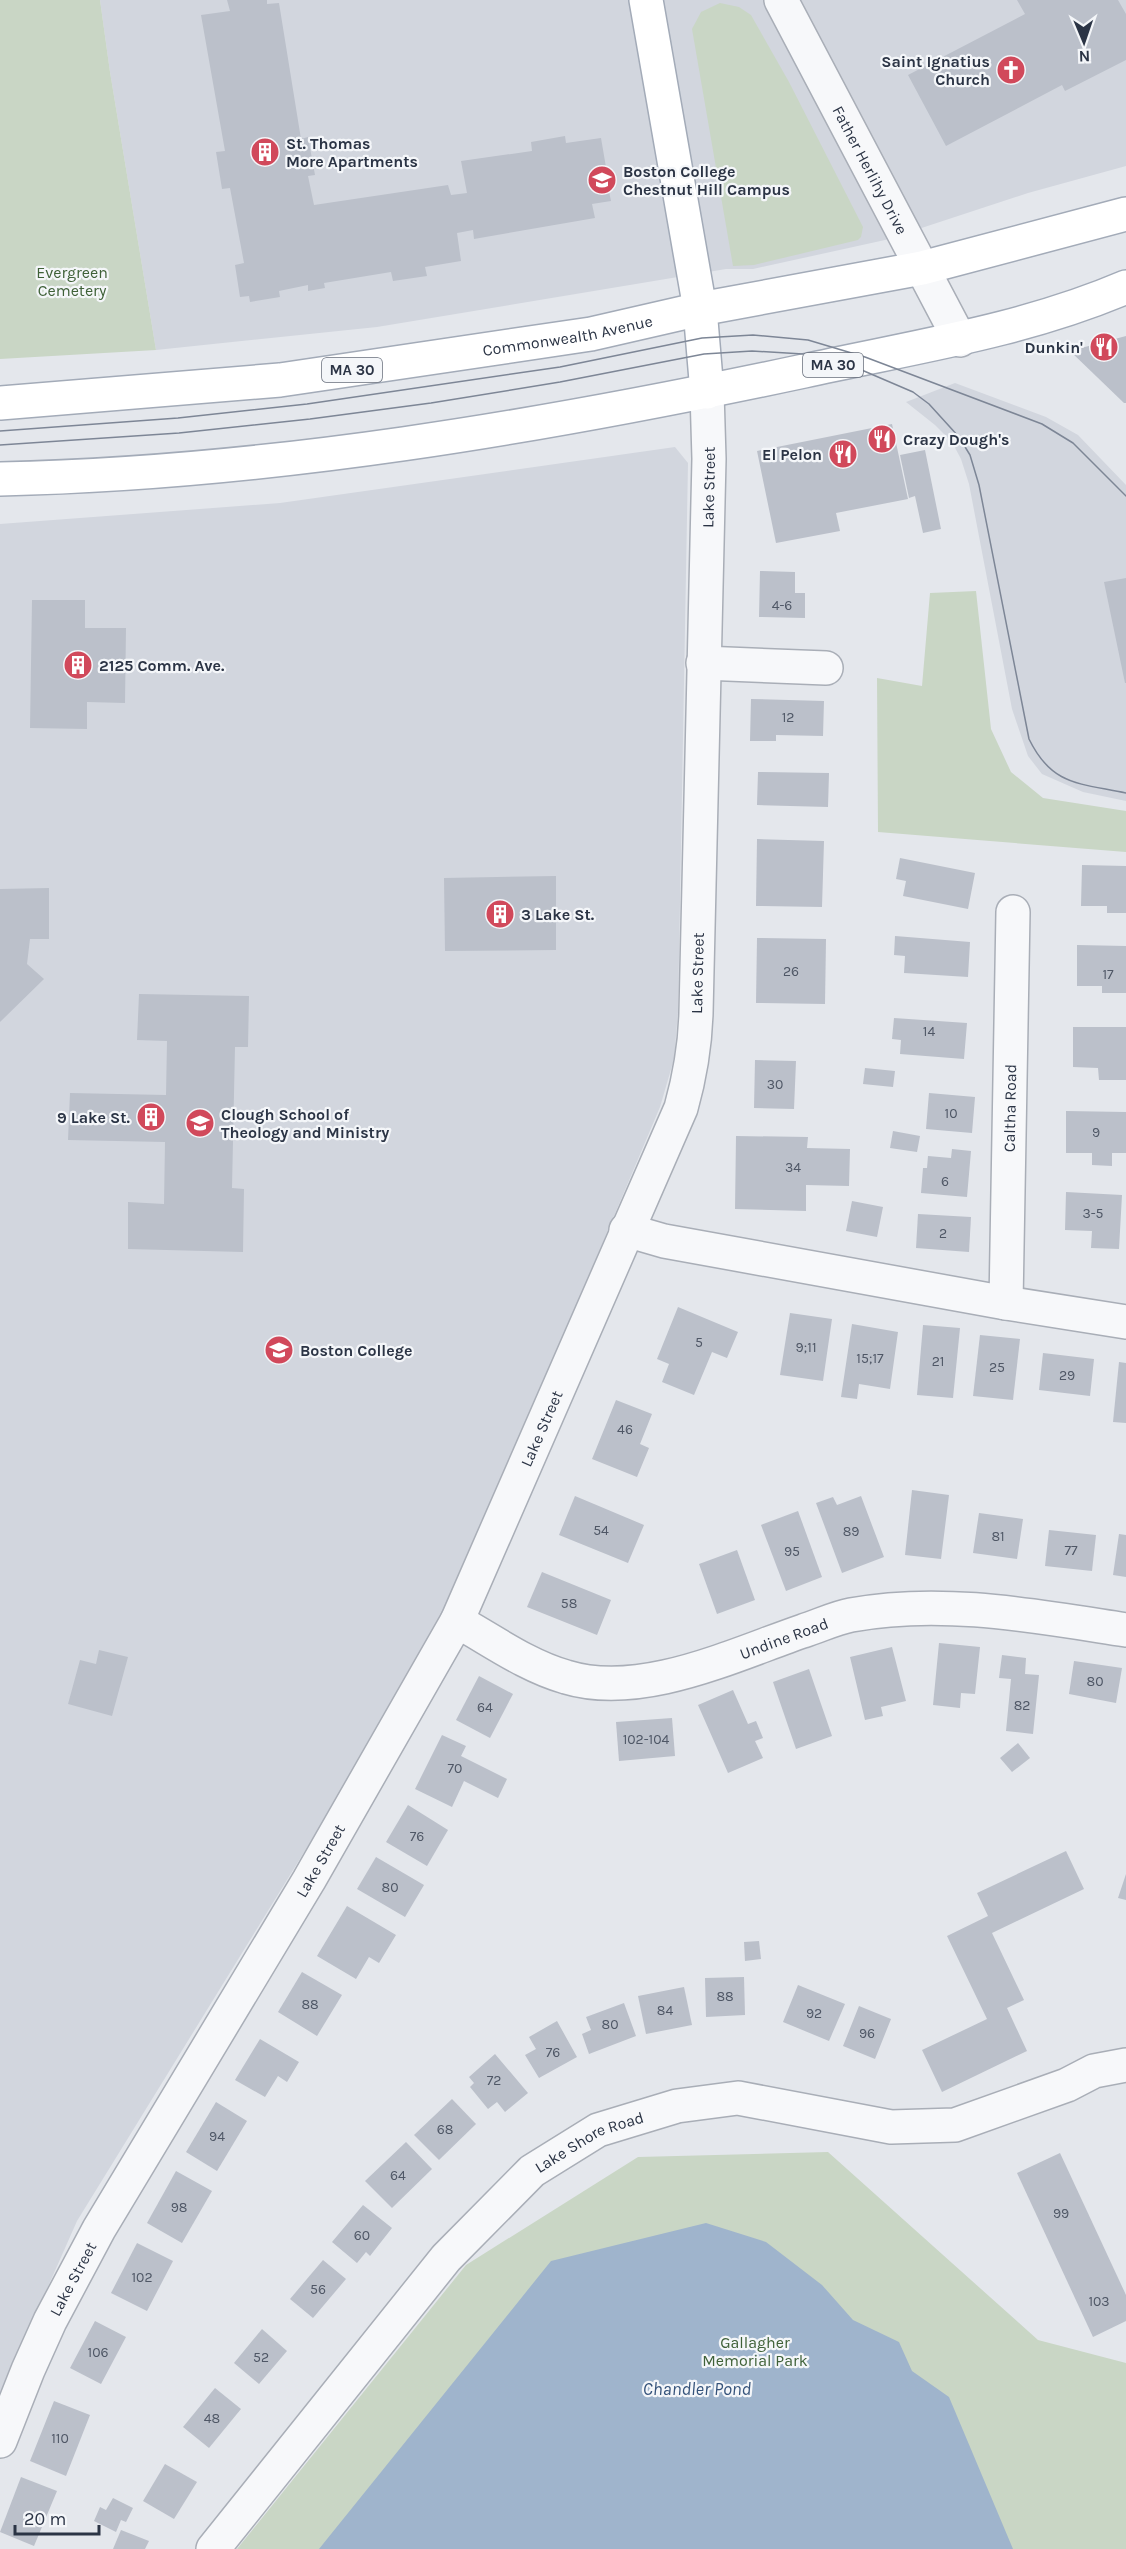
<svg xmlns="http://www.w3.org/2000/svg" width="1126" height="2549" font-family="Karla,sans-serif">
<rect width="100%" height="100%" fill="#e4e7ec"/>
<g fill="#d2d6de">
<path d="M100,0h1026v166l-98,27 -143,47 -132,29h-27l-349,58 -221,23 -46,-278z"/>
<path d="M955,383l91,34 32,18 48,50v316l-43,-9 -41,-18 -14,-18 -16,-47 -43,-225 -8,-25 -9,-17 -17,-17 -29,-23z"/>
<path d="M675,447l13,16 -10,549 -4,47 -14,48 -205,486 -101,178 -277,450 -77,174v-1871l280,-21z"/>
</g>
<g fill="#c9d6c5">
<path d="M0,0h100l10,72 46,278 -156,9z"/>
<path d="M720,3l19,4 12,8 38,67 74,145 -2,10 -3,3 -104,25 -21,1 -41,-237 9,-17z"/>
<path d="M976,591l15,138 20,43 32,26 83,13v41l-248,-20 -1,-154 45,8 8,-93z"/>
<path d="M828,2152l210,188 88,23v186h-889l229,-284 172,-108z"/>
</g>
<path fill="#9fb4cc" d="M706,2223l60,19 56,43 31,35 46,22 13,29 37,26 64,152h-694l232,-288z"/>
<g fill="#bbc0ca">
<path d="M227,0h40v4l12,-1 22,136 7,-2 7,38 -7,1 6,29 134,-20 3,10 16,-2 -6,-32 71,-10 -1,-9 34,-6 1,7 35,-5 6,35 -10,1 2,9 8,-1 4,19 -19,3 3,14 -121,21 -1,-9 -16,3 4,28 -36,6 2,9 -34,5 -2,-9 -67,11 1,5 -17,3v-6l-29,6 1,6 -30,5 -1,-6 -9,1 -5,-32 9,-2 -14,-75 -8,1 -6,-37 9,-1 -24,-136 29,-4z"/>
<path d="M1017,0h101l8,14v46l-61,31 -3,-6 -116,61 -38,-71 117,-61z"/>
<path d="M1126,336v67h-2l-54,-52z"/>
<path d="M892,424l16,75 -72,14 4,18 -64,12 -19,-92z"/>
<path d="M925,450l16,79 -18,4 -8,-37 -6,2 -9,-43z"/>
<path d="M760,571l35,1v21h10v25l-46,-1z"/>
<path d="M1126,578v105h-1l-21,-101z"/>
<path d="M32,600h53v28h41l-1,75 -38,-1v27l-57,-1z"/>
<path d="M751,699l73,2 -1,35 -47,-1v6h-26z"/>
<path d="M758,772l71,1 -1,34 -71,-2z"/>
<path d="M757,839l67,2 -2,66 -66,-1z"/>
<path d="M900,858l75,15 -7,36 -65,-13 3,-15 -10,-2z"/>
<path d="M1082,865l44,1v47h-19v-7h-26z"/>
<path d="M556,876v74l-111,1 -1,-73z"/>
<path d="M49,888v51h-19l-3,25 17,15 -44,43v-133z"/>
<path d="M895,936l75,6 -2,35 -64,-4 1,-17 -11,-1z"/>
<path d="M757,938l69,1 -1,65 -69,-1z"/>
<path d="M1077,945l49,1v47h-24v-7h-25z"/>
<path d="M139,994l110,2 -1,51h-13l-3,141 12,1 -1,63 -115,-3v-47l36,2 1,-62 -97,-2 2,-47 96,2 1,-54 -30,-1z"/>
<path d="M894,1018l73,5 -3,36 -64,-5 1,-14 -9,-1z"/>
<path d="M1073,1027h53v53h-27l-1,-12 -25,-1z"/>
<path d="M755,1060l41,1 -2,48 -40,-1z"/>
<path d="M865,1068l30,3 -2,16 -30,-3z"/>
<path d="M929,1093l46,4 -3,36 -46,-4z"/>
<path d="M1066,1111l60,1v41h-14v13l-20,-1v-12h-26z"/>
<path d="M893,1131l27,5 -3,16 -27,-4z"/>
<path d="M736,1136l72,1 -1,11 43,1 -1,37 -43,-1v26l-71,-2z"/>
<path d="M952,1149l19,2 -4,46 -46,-4 2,-25h4l1,-12 23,2z"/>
<path d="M1066,1192l56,3 -3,54 -28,-1 1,-17 -27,-1z"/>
<path d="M852,1201l31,6 -6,30 -31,-6z"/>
<path d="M918,1214l53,3 -2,35 -53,-4z"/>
<path d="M678,1307l60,25 -11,26 -15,-6 -18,43 -32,-13 7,-18 -12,-5z"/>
<path d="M790,1313l42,6 -9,62 -43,-6z"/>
<path d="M852,1324l46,8 -8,57 -31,-5 -2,15 -16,-2z"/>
<path d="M923,1325l37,3 -7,70 -36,-3z"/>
<path d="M980,1335l40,4 -7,61 -40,-4z"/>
<path d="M1043,1353l51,6 -4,37 -51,-6z"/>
<path d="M1119,1362l7,1v60l-13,-1z"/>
<path d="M616,1400l36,14 -12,30 9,4 -12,29 -45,-18z"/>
<path d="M912,1490l37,5 -8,64 -36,-4z"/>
<path d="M575,1496l69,29 -16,38 -69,-28z"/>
<path d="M861,1496l23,61 -42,16 -26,-70 17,-6 4,8z"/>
<path d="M798,1511l24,66 -36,14 -25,-66z"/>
<path d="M979,1513l44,6 -6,40 -44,-6z"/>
<path d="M1049,1530l47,5 -4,36 -47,-5z"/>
<path d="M1119,1534l7,1v42l-13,-2z"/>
<path d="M737,1550l18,50 -38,14 -18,-50z"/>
<path d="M542,1572l69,28 -14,35 -70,-28z"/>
<path d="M939,1643l41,4 -5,47 -14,-1 -1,15 -27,-3z"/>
<path d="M892,1647l14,54 -25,6 2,9 -18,4 -15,-63z"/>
<path d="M99,1650l29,7 -16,59 -44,-12 12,-44 16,4z"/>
<path d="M1002,1655l24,3 -1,16 14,1 -6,59 -27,-3 5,-52 -12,-1z"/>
<path d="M1074,1661l48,7 -6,35 -47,-9z"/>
<path d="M809,1669l23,67 -36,13 -23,-67z"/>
<path d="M479,1676l34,18 -23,44 -34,-18z"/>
<path d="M733,1690l15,34 8,-3 7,17 -8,3 8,17 -35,15 -30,-68z"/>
<path d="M672,1718l3,38 -56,5 -3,-39z"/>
<path d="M442,1735l24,11 -5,10 46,23 -9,19 -34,-17 -12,26 -37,-18z"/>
<path d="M1018,1743l12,15 -18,14 -12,-14z"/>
<path d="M408,1805l40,25 -21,36 -41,-24z"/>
<path d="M1066,1851l18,38 -92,44 32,67 -17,8 20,43 -85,41 -20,-42 65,-31 -40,-83 41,-20 -11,-23z"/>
<path d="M376,1857l48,28 -19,32 -48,-28z"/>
<path d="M1126,1874v26l-8,-2z"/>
<path d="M347,1906l49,29 -17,28 -10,-6 -13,22 -39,-23z"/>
<path d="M759,1941l2,18 -16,2 -1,-19z"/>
<path d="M302,1972l40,23 -25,41 -39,-24z"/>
<path d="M744,1977l1,38 -39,2 -1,-39z"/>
<path d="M798,1985l47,19 -16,37 -46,-19z"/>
<path d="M684,1987l8,38 -46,9 -8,-38z"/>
<path d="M624,2003l12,33 -47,18 -7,-20 9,-4 -5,-13z"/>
<path d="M859,2006l32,13 -16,40 -32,-13z"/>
<path d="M557,2021l20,36 -38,21 -14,-23 11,-6 -7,-12z"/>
<path d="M260,2039l39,23 -12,20 -9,-6 -13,21 -30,-17z"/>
<path d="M495,2054l33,39 -23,19 -8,-10 -9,7 -18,-22 4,-4 -5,-6z"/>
<path d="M452,2099l24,25 -37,36 -25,-25z"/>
<path d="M216,2102l31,19 -30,50 -31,-19z"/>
<path d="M406,2142l26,27 -40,39 -27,-27z"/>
<path d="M1060,2153l66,142v26l-33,16 -76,-164z"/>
<path d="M176,2171l36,20 -30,52 -35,-20z"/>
<path d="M363,2205l29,23 -22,28 -4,-4 -9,11 -25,-21z"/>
<path d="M137,2243l36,18 -26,50 -36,-18z"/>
<path d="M323,2260l23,19 -33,39 -23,-19z"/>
<path d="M95,2321l31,16 -25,47 -31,-16z"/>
<path d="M262,2329l25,22 -28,33 -25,-21z"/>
<path d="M215,2388l26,21 -32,39 -26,-21z"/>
<path d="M54,2401l36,14 -24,61 -36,-15z"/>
<path d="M165,2464l32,18 -23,37 -31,-18z"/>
<path d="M21,2477l36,14 -23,55 -34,-14z"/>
<path d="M113,2498l20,10 -7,14 -5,-2 -5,12 -22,-11 6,-14 6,3z"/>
<path d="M121,2530l28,11 -4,8h-32z"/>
</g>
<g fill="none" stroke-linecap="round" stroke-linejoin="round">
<g stroke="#a9aeb7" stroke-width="36">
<g id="minor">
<path id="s1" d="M781,0l179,340"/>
<path d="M703,663l123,5"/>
<path d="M626,1230l38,11 342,62 120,19"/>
<path id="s2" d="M1006,1303l7,-391"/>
<path id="s3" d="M457,1621c36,20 70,45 109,56 75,23 167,-22 237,-46 16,-5 32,-13 48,-16 91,-17 184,1 275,15"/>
<path id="s4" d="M0,2441l28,-71 22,-49 49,-92 210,-349 148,-259 224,-513c9,-32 14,-62 15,-95l13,-554 -2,-67"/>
<path id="s5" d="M213,2549l233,-291 86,-87 66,-41 79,-24 61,-8 153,29 64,-2 112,-40 27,-14 32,-6"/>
</g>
</g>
<g stroke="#a3abb8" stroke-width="36">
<g id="major">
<path d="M646,0l54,309 7,83"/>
<path id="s6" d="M0,403l280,-23 311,-46 109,-25 222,-41 204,-54"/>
<path d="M0,479c270,-6 540,-52 804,-108 109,-24 219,-40 322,-84"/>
</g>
</g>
<use href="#minor" stroke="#f7f8fa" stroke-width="33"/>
<use href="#major" stroke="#fff" stroke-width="33"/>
<g stroke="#7d8696" stroke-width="1.5">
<path d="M0,431l178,-13 129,-14 253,-37 142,-29 51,-3 55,5 57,17 177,67 31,19 53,53"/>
<path d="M0,445l179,-12 131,-14 121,-16 129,-21 144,-28 48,-3 51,3 40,8 70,30 16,12 30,33 11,18 9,30 50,254c23,47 50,44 97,54"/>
</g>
</g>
<defs>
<g id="church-disc" transform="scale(1.5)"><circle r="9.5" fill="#d1495b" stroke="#f4f6f9"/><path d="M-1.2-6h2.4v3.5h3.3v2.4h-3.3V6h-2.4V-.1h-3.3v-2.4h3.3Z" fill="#fff"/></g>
<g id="building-disc" transform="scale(1.5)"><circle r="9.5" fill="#d1495b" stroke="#f4f6f9"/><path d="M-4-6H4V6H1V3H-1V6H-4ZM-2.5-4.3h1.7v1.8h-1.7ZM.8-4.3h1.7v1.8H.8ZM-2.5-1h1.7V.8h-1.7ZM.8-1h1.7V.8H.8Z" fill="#fff"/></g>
<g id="university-disc" transform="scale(1.5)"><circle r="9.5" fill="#d1495b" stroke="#f4f6f9"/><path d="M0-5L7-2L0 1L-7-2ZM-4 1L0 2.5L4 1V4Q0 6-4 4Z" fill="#fff"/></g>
<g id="restaurant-disc" transform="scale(1.5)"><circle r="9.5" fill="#d1495b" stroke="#f4f6f9"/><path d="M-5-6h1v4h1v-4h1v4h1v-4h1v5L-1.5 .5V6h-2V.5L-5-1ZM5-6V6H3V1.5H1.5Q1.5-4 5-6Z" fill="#fff"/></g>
</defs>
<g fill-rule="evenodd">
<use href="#church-disc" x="1011" y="70"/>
<use href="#building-disc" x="265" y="152"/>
<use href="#university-disc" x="602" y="180"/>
<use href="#restaurant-disc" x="1104" y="347"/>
<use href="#restaurant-disc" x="882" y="439"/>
<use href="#restaurant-disc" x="843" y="454"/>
<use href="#building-disc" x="78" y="665"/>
<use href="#building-disc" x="500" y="914"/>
<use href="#building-disc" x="151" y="1117"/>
<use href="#university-disc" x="200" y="1123"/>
<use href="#university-disc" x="279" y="1350"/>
</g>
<g text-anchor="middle" stroke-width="4.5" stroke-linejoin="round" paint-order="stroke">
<g font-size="14" fill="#4f5766">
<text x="782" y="610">4-6</text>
<text x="788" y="722">12</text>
<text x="791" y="976">26</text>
<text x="1108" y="979">17</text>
<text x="929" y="1036">14</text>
<text x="775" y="1089">30</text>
<text x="951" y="1118">10</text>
<text x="1096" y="1137">9</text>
<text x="793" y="1172">34</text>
<text x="945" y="1186">6</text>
<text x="1093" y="1218">3-5</text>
<text x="943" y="1238">2</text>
<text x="699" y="1347">5</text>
<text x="806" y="1352">9;11</text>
<text x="870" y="1363">15;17</text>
<text x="938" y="1366">21</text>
<text x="997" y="1372">25</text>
<text x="1067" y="1380">29</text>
<text x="625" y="1434">46</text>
<text x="601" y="1535">54</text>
<text x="851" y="1536">89</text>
<text x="998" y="1541">81</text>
<text x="1071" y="1555">77</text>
<text x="792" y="1556">95</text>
<text x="569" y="1608">58</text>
<text x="1095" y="1686">80</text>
<text x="1022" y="1710">82</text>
<text x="485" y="1712">64</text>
<text x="646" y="1744">102-104</text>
<text x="455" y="1773">70</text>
<text x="417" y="1841">76</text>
<text x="390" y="1892">80</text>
<text x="725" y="2001">88</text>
<text x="310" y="2009">88</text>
<text x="665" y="2015">84</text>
<text x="814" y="2018">92</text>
<text x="610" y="2029">80</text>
<text x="867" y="2038">96</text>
<text x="553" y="2057">76</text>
<text x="494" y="2085">72</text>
<text x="445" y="2134">68</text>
<text x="217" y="2141">94</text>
<text x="398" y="2180">64</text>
<text x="179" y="2212">98</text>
<text x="1061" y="2218">99</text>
<text x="362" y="2240">60</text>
<text x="142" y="2282">102</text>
<text x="318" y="2294">56</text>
<text x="1099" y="2306">103</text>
<text x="98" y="2357">106</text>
<text x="261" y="2362">52</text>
<text x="212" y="2423">48</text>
<text x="60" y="2443">110</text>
</g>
<g fill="#f4f6f9" stroke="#676e7b" stroke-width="1.5">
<rect x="803" y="353" width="60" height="24" rx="4.5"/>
<rect x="322" y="358" width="60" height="24" rx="4.5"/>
</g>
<g font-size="15" font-weight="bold" fill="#2b3445">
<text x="833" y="370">MA 30</text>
<text x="352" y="375">MA 30</text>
</g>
<g font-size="16" font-weight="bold" fill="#2b3445" stroke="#f4f6f9" text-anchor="start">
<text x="990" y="67" text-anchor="end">Saint Ignatius<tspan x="990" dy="18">Church</tspan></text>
<text x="286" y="149">St. Thomas<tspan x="286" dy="18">More Apartments</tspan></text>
<text x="623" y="177">Boston College<tspan x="623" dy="18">Chestnut Hill Campus</tspan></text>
<text x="1083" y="353" text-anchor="end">Dunkin'</text>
<text x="903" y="445">Crazy Dough's</text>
<text x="822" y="460" text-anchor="end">El Pelon</text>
<text x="99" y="671">2125 Comm. Ave.</text>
<text x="521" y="920">3 Lake St.</text>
<text x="221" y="1120">Clough School of<tspan x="221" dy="18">Theology and Ministry</tspan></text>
<text x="130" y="1123" text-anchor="end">9 Lake St.</text>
<text x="300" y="1356">Boston College</text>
</g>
<g font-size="16" fill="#2b3445" stroke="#f4f6f9">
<text dy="6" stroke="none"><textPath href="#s1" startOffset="192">Father Herlihy Drive</textPath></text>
<text dy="6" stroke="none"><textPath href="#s6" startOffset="572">Commonwealth Avenue</textPath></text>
<text dy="6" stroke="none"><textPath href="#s4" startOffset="2122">Lake Street</textPath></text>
<text dy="6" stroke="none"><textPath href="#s4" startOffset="1636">Lake Street</textPath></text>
<text dy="6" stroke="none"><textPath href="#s2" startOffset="195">Caltha Road</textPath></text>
<text dy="6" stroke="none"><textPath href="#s4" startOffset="1150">Lake Street</textPath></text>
<text dy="6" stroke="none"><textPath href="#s3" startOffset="348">Undine Road</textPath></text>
<text dy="6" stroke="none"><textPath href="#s4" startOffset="664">Lake Street</textPath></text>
<text dy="6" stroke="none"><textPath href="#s5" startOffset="560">Lake Shore Road</textPath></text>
<text dy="6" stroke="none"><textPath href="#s4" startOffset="178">Lake Street</textPath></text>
</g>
<g font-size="16" fill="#3f6138" stroke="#f4f6f9">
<text x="72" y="278">Evergreen<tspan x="72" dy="18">Cemetery</tspan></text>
<text x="755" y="2348">Gallagher<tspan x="755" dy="18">Memorial Park</tspan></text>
</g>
<g font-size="18" font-style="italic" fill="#34527a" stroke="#f4f6f9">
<text x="697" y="2395">Chandler Pond</text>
</g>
</g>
<g transform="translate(1084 42) rotate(178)" stroke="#f4f6f9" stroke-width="4.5" paint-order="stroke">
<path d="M0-4.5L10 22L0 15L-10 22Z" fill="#2b3445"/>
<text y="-9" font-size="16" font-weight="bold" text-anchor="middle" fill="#2b3445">N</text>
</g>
<path d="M15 2525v9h84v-9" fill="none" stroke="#2b3445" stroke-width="3"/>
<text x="24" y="2525" font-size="18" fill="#2b3445" stroke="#f4f6f9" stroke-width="4.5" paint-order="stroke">20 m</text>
</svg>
